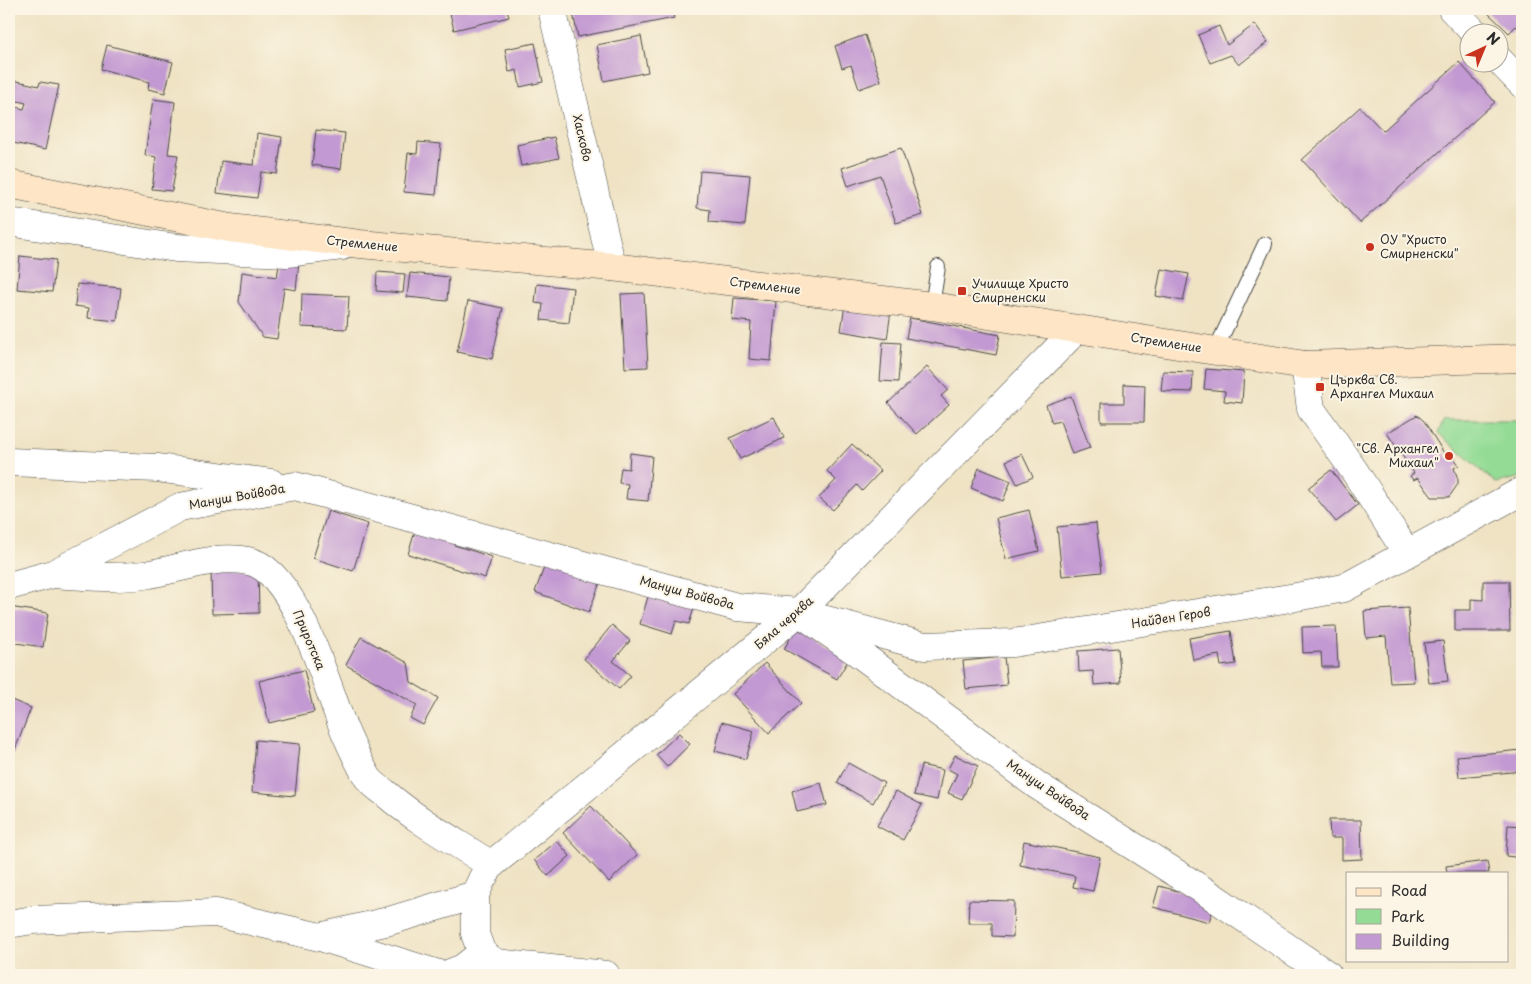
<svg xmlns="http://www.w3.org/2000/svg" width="1531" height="984" font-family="'Playpen Sans',sans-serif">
<rect width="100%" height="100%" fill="#fcf5e5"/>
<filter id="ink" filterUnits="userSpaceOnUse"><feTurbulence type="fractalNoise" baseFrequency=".02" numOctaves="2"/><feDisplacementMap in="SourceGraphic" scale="10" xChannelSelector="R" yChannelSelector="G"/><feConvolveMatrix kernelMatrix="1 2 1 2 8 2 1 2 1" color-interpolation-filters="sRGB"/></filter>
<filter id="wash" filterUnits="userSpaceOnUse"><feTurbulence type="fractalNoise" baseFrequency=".0096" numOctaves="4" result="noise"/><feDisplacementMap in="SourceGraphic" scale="20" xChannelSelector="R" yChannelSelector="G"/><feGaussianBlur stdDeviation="1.12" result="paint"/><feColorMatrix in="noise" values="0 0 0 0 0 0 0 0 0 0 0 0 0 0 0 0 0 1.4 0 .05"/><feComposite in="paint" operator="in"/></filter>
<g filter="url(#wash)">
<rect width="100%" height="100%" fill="#efe3c4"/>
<path fill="#94dc96" stroke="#608460" d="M1444,420h78v57l-26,6 -58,-50z"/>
<g id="blocks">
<g fill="#c299d2">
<path d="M449,9h58l2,8 -55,13z"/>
<path d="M572,9h100l2,9 -96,19z"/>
<path d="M1492,9h30v18l-2,3 -4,-4 -7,7 -21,-20z"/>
<path d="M1255,24l13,18 -29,23 -8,-10 -21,8 -12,-28 21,-9 8,19z"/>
<path d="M865,35l16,46 -22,8 -8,-24 -9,3 -7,-22z"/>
<path d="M641,36l7,36 -44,9 -7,-36z"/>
<path d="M535,43l8,39 -23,5 -3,-17 -8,2 -4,-23z"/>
<path d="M107,45l66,17 -8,31 -17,-4 1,-7 -48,-13z"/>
<path d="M1459,62l36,40 -135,121 -58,-63 58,-53 23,24z"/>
<path d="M9,79l30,7 1,-4 19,3 -14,65 -36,-8 6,-35 9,2 2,-6 -17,-4z"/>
<path d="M153,99l22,3 -7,52 10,1 -6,36 -20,-2 4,-32 -11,-2z"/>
<path d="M316,130l29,3 -4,36 -29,-4z"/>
<path d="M257,133l25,4 -5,37 -16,-2 -4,26 -40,-5 4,-32 33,4z"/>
<path d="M554,137l5,21 -38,8 -4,-21z"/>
<path d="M418,142l23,2 -5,51 -32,-3 4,-39 9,1z"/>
<path d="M901,148l22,67 -27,8 -16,-48 -32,11 -6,-18z"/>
<path d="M700,171l50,4 -5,50 -36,-3 1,-12 -13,-2z"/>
<path d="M20,256l36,4 -4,32 -35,-3z"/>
<path d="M280,259l19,3 -3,28 -12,-2 -7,51 -14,-2 -24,-35 3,-30 35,5z"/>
<path d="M1161,269l28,5 -6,27 -27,-5z"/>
<path d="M377,272l28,2 -2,19 -27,-2z"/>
<path d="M410,273l39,4 -2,24 -40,-4z"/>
<path d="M77,284l44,4 -4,33 -29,-3 1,-10 -14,-2z"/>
<path d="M537,284l36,4 -4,35 -28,-3 2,-16 -8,-1z"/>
<path d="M644,293l4,74 -23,1 -4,-74z"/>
<path d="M302,294l47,2 -2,33 -46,-2z"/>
<path d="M734,298l42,3 -5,60 -22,-2 2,-37 -19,-2z"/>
<path d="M468,301l35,7 -11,51 -35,-7z"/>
<path d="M845,304l46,7 -4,28 -46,-8z"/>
<path d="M910,318l90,17 -4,20 -90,-17z"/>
<path d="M883,342l18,1 -3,39 -18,-1z"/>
<path d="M927,367l21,23 -7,6 8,9 -32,29 -29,-31z"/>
<path d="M1206,369l38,3 -2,31 -18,-2 1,-10 -21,-2z"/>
<path d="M1163,371l30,1 -1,20 -31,-1z"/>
<path d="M1124,384l21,1 -1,37h-43v-19h23z"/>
<path d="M1071,396l19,52 -18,6 -12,-33 -8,2 -6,-18z"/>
<path d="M1417,415l7,6 23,37 5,-3 7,10 -5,3 4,11v5l-9,13h-17l-14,-19 -5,2 -3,-4 4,-3 -27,-40z"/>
<path d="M774,417l10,21 -44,21 -10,-21z"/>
<path d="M852,444l29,27 -19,20 -5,-6 -24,25 -14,-12 17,-18 -9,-9z"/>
<path d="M630,453l22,3 -4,45 -22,-2 2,-15 -9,-1 2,-15 8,1z"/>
<path d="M1022,454l11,23 -16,7 -11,-23z"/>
<path d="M979,468l32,13 -8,20 -32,-13z"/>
<path d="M1331,470l27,35 -22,17 -28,-34z"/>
<path d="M1029,510l10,41 -33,8 -10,-41z"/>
<path d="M328,511l40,13 -15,47 -40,-13z"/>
<path d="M1096,523l6,49 -40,4 -5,-49z"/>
<path d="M417,525l39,13 -2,7 38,12 -7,21 -77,-24z"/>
<path d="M548,557l54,20 -13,35 -54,-20z"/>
<path d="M258,570l1,43 -47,1 -1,-43z"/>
<path d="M1483,581h26l1,50h-55v-21h16v-11l12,1z"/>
<path d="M650,590l45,15 -6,19 -13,-3 -4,13 -32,-10z"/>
<path d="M9,607l39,6 -5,34 -34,-5z"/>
<path d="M1408,608l6,74 -24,1 -4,-47 -20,2 -2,-27z"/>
<path d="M612,625l18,16 -17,20 18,15 -12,13 -35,-30z"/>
<path d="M1336,626l2,41h-16l-1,-15 -18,1 -1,-26z"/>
<path d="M796,628l53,31 -12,20 -53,-30z"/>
<path d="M1231,631l5,33 -15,2 -2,-11 -26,5 -4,-22z"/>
<path d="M361,637l47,26 3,19 27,16 -15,27 -13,-7 7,-13 -71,-40z"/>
<path d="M1443,641l5,40 -19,2 -5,-40z"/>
<path d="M1118,648l3,35 -27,2 -1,-14 -14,1 -1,-21z"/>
<path d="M1004,657l3,28 -41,4 -3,-28z"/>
<path d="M765,663l36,40 -32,30 -36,-39z"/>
<path d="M304,670l10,42 -45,11 -10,-42z"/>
<path d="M9,699l22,9 -18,47 -4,-2z"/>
<path d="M722,722l32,9 -8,28 -31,-8z"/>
<path d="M679,733l11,11 -23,23 -11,-12z"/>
<path d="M256,740l44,4 -5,52 -43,-4z"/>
<path d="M1522,750v21l-63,6 -2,-21z"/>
<path d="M955,755l23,11 -16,33 -14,-6 9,-19 -9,-5z"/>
<path d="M848,763l36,20 -11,20 -36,-20z"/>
<path d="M921,765l22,5 -6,30 -23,-5z"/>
<path d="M821,783l6,22 -30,7 -5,-21z"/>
<path d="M896,791l26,14 -19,35 -26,-14z"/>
<path d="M591,806l46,49 -28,27 -46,-49z"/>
<path d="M1329,820h32l1,39 -20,1v-22h-12z"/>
<path d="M1508,825l14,1v32l-16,-2z"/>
<path d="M557,841l13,15 -22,20 -14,-16z"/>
<path d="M1024,841l76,16 -7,34 -20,-4 2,-11 -55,-11z"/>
<path d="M1487,861l2,12h-42l-1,-7z"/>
<path d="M1159,886l56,15 -6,21 -56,-15z"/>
<path d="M969,900l45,1 -1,36 -21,-1v-13h-24z"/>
</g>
</g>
</g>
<g filter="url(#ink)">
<use href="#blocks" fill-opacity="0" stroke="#484742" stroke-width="1"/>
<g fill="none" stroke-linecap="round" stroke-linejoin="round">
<g stroke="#484742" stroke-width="16">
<g id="lane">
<path d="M932,306l6,-39"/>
<path d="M1215,351l50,-107"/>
</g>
</g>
<g stroke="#484742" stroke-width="29">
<g id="street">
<path d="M552,9l60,258"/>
<path d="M1452,9l22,23"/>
<path d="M1498,59l24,25"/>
<path d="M9,222l167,26 111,5 55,-7"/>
<path d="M1305,365l6,44 44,63 52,81"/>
<path d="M9,462l148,6 114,15"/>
<path d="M53,574c30,2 61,5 91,1 34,-5 69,-21 104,-14 47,8 79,126 95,166 7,16 15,35 25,51 4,6 11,10 17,15 32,28 71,49 106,72"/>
<path d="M9,586l44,-12 127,-67 115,-21 442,121 62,5 65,45 174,129 168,106 122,83"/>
<path d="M819,618l105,28 89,-3 283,-46 48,-9 178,-97"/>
<path d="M9,924l24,-4 183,-7 104,24 122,38"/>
<path d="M320,937l69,-16 86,-26"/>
<path d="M445,975l18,-7 19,-15"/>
<path d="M606,975l-110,-12 -14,-10 -7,-19v-39l7,-16 9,-14 308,-253 277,-282"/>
</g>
</g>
<g stroke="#484742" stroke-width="29">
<path id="secondary" d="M9,184l221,44 130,16 252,23 320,39 373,59 217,-7"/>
</g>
<use href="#lane" stroke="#fff" stroke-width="14"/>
<use href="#street" stroke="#fff" stroke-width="28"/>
<use href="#secondary" stroke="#fde5c5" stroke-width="28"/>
</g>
</g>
<g fill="#c8321e" stroke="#fcf5e5" stroke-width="2">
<circle cx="1370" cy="247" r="5"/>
<rect x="957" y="286" width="10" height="10" rx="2.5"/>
<rect x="1315" y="382" width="10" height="10" rx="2.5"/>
<circle cx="1449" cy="456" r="5"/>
</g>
<g text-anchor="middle" stroke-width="4" stroke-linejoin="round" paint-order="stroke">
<g font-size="12" fill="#2b2b2b" stroke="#fcf5e5">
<text transform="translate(582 138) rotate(77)" y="4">Хасково</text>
<text transform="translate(362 244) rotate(6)" y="4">Стремление</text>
<text transform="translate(765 286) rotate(7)" y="4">Стремление</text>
<text transform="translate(1166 343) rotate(9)" y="4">Стремление</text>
<text transform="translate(237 497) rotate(-10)" y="4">Мануш Войвода</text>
<text transform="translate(687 593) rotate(15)" y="4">Мануш Войвода</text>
<text transform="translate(1171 618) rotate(-9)" y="4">Найден Геров</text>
<text transform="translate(784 623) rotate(-41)" y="4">Бяла черква</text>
<text transform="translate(309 640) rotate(67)" y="4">Приротска</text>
<text transform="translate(1048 790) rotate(34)" y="4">Мануш Войвода</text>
</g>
<g font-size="12" fill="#2b2b2b" stroke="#fcf5e5" text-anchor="start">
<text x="1380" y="244">ОУ "Христо<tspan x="1380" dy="14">Смирненски"</tspan></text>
<text x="972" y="288">Училище Христо<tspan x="972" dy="14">Смирненски</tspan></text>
<text x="1330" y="384">Църква Св.<tspan x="1330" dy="14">Архангел Михаил</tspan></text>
<text x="1439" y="453" text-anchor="end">"Св. Архангел<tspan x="1439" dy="14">Михаил"</tspan></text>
</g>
</g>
<rect width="1531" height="984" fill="none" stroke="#fcf5e5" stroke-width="30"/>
<rect x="1346" y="872" width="162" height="90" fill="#fcf5e5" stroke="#a8a49b"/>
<rect x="1356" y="888" width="25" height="8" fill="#fde5c5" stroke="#a8a49b"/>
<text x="1391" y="896" font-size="15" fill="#2b2b2b">Road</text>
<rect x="1356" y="909" width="25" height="15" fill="#94dc96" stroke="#a8a49b"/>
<text x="1391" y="922" font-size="15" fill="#2b2b2b">Park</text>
<rect x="1356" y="934" width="25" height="15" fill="#c299d2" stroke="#a8a49b"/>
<text x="1391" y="946" font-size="15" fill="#2b2b2b">Building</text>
<g transform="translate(1484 48) rotate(44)"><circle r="24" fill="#fcf5e5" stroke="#a8a49b"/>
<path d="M0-4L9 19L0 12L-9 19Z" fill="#c8321e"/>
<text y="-8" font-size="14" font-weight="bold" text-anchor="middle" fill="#2b2b2b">N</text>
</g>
</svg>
